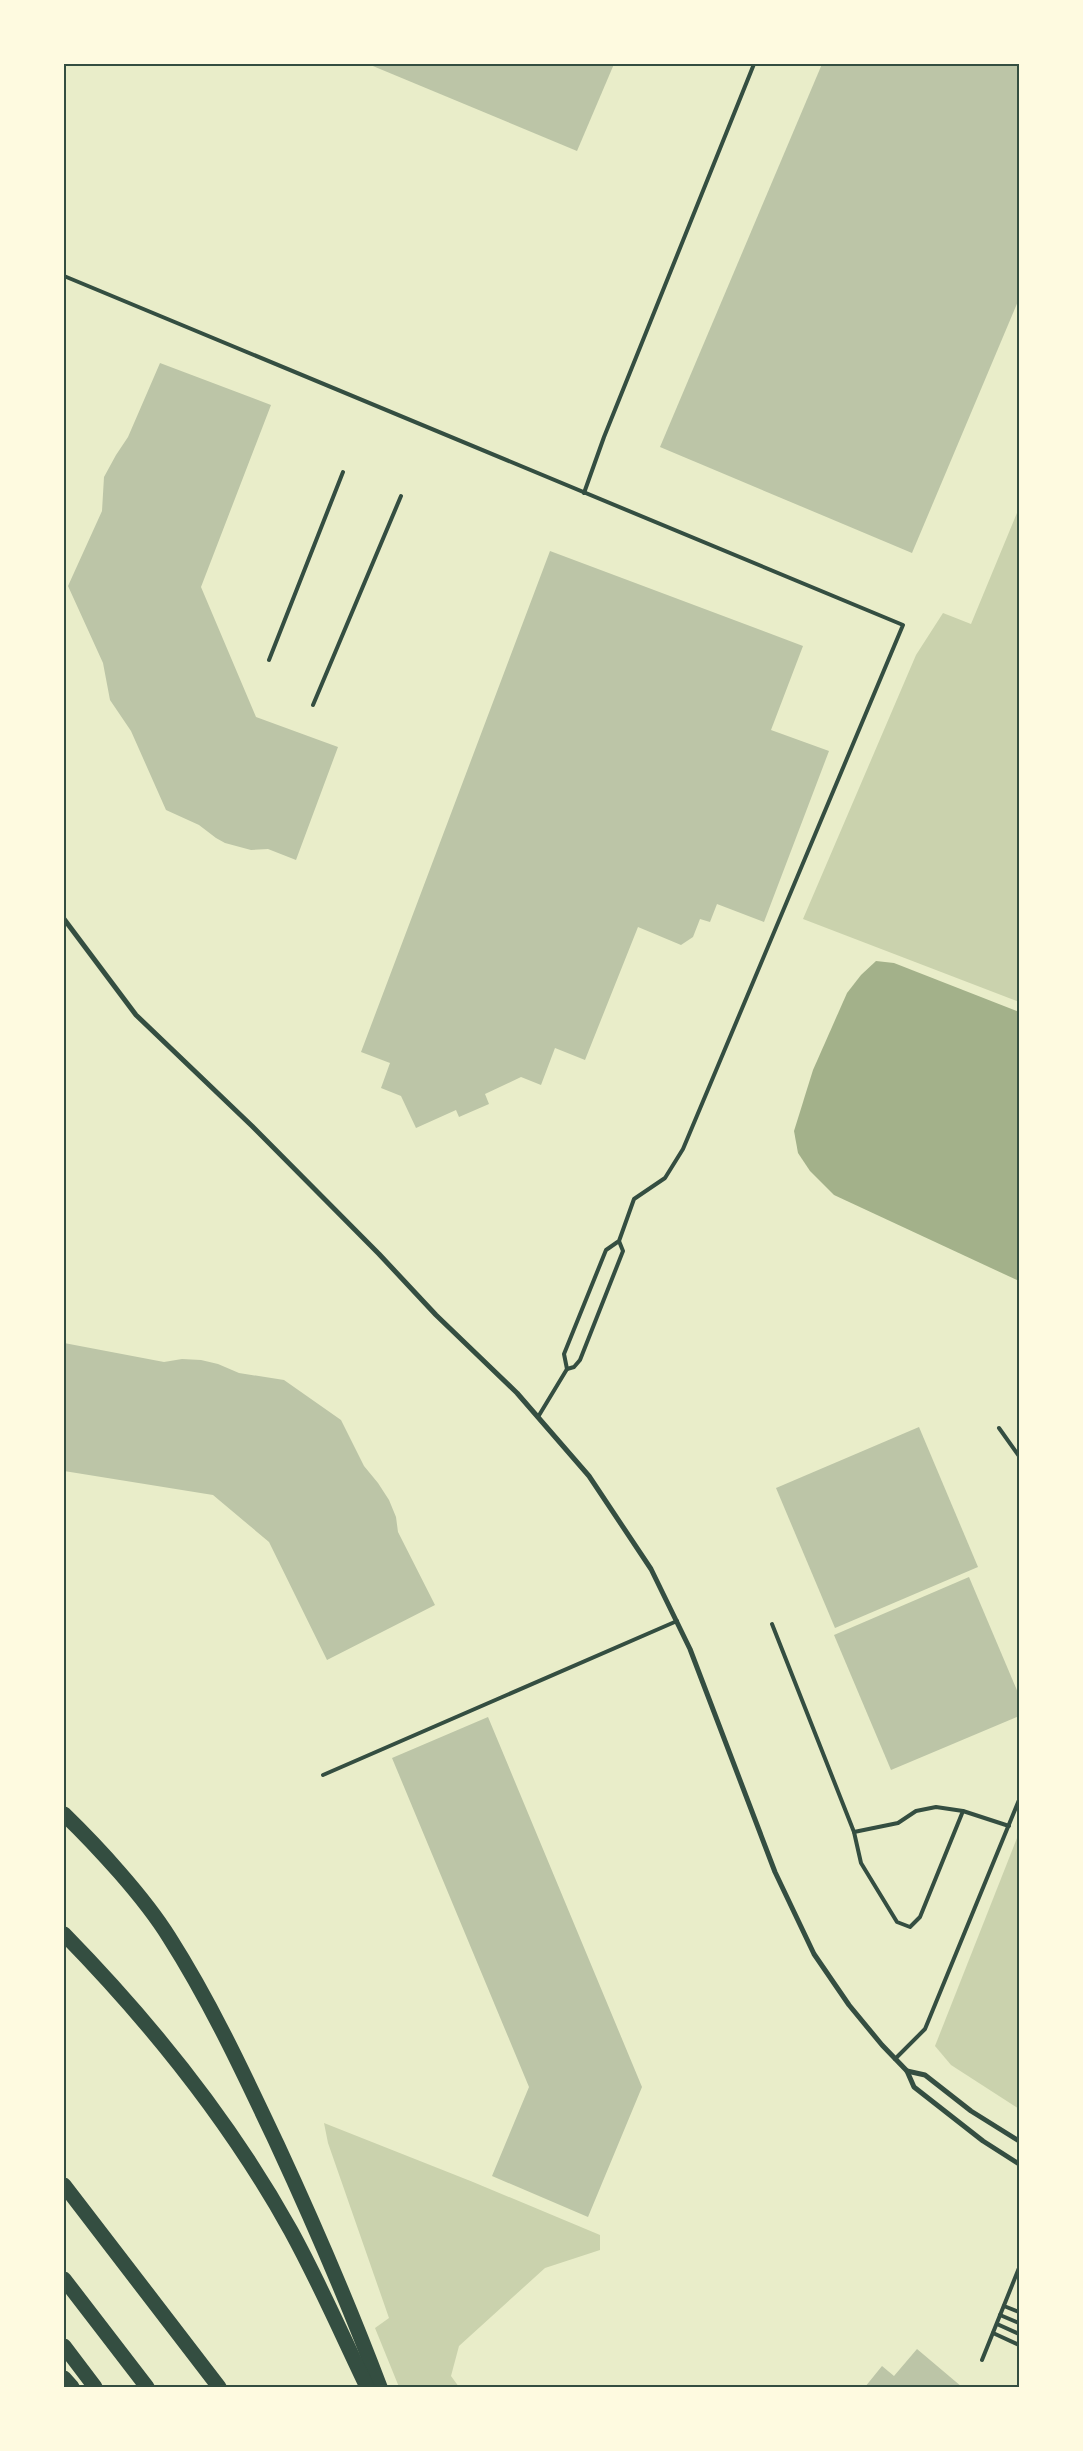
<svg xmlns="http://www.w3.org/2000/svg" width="1083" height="2451" font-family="'PT Sans Narrow',sans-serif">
<rect width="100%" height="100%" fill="#e9edc9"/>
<g fill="#cad2ad">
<path d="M1019,508v494l-216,-83 113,-264 27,-42 28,11z"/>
<path d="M1019,1833v276l-68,-44 -16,-19z"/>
<path d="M324,2123l149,59 127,53v15l-55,18 -86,78 -8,30 8,11h-60l-24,-59 14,-10 -61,-175z"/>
</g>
<path fill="#a3b18a" d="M876,961l18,2 125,49v269l-185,-86 -24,-24 -12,-18 -4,-22 19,-61 34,-77 14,-18z"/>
<g fill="#bcc5a7">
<path d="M368,64h246l-37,87z"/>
<path d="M822,64h197v235l-107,254 -252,-106z"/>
<path d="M160,363l111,42 -70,182 55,130 82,30 -42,113 -28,-11 -17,1 -26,-7 -9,-5 -17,-13 -33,-15 -35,-79 -21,-31 -7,-37 -35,-77 34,-75 2,-34 12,-22 12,-18z"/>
<path d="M550,551l253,95 -32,84 58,21 -65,171 -47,-18 -7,18 -10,-3 -7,18 -12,8 -43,-18 -53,133 -30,-12 -14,37 -20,-8 -36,17 4,10 -30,13 -3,-7 -40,18 -15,-32 -20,-8 9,-25 -29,-11z"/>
<path d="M64,1343l100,19 18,-3 19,1 17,4 21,9 45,7 57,40 23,46 14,17 11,17 7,17 2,15 37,73 -108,55 -58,-118 -56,-47 -149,-24z"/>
<path d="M919,1427l59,140 -143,61 -59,-140z"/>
<path d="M969,1577l50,118v21l-128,54 -57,-135z"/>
<path d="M488,1717l154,370 -54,130 -96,-41 37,-89 -137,-329z"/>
<path d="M917,2349l45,38h-97l17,-21 12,10z"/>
</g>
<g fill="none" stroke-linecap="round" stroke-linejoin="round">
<g stroke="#344e41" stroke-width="4">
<path d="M64,276l839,349 -220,524 -18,29 -31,21 -15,42 -13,9 -42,104 3,15 7,-2 6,-7 43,-109 -4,-10"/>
<path d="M584,493l20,-56 150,-373"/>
<path d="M269,660l74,-188"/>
<path d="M313,705l88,-209"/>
<path d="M538,1417l29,-48"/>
<path d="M999,1428l20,28"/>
<path d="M772,1624l82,208 44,-9 18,-12 20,-4 27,4 46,15"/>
<path d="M323,1775l354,-154"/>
<path d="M854,1832l7,31 36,59 13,5 10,-10 43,-106"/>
<path d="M895,2059l30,-30 94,-229"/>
<path d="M1004,2306l15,6"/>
<path d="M1000,2315l19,8"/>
<path d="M997,2324l22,10"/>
<path d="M993,2333l26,12"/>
<path d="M982,2360l37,-92"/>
</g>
<g stroke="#344e41" stroke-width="5">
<path d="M64,919l72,96 116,111 127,128 57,61 81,78 72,83 62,93 39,80 85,223 39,82 35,51 33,40 25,26 7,16 69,54 36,23"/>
<path d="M907,2071l18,4 46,36 48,30"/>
</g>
<g stroke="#344e41" stroke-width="15">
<path d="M64,1814c34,33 80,83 105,123 42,66 75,137 108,207 37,80 72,161 103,243"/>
<path d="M64,1934c87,89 166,187 227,297 28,51 51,104 76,156"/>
<path d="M64,2185l155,202"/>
<path d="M64,2279l83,108"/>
<path d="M64,2346l31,41"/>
<path d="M64,2378l8,9"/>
</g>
</g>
<rect width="1083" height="2451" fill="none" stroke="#fefae0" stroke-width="130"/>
<rect x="65" y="65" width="953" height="2321" fill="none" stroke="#344e41" stroke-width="2"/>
</svg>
